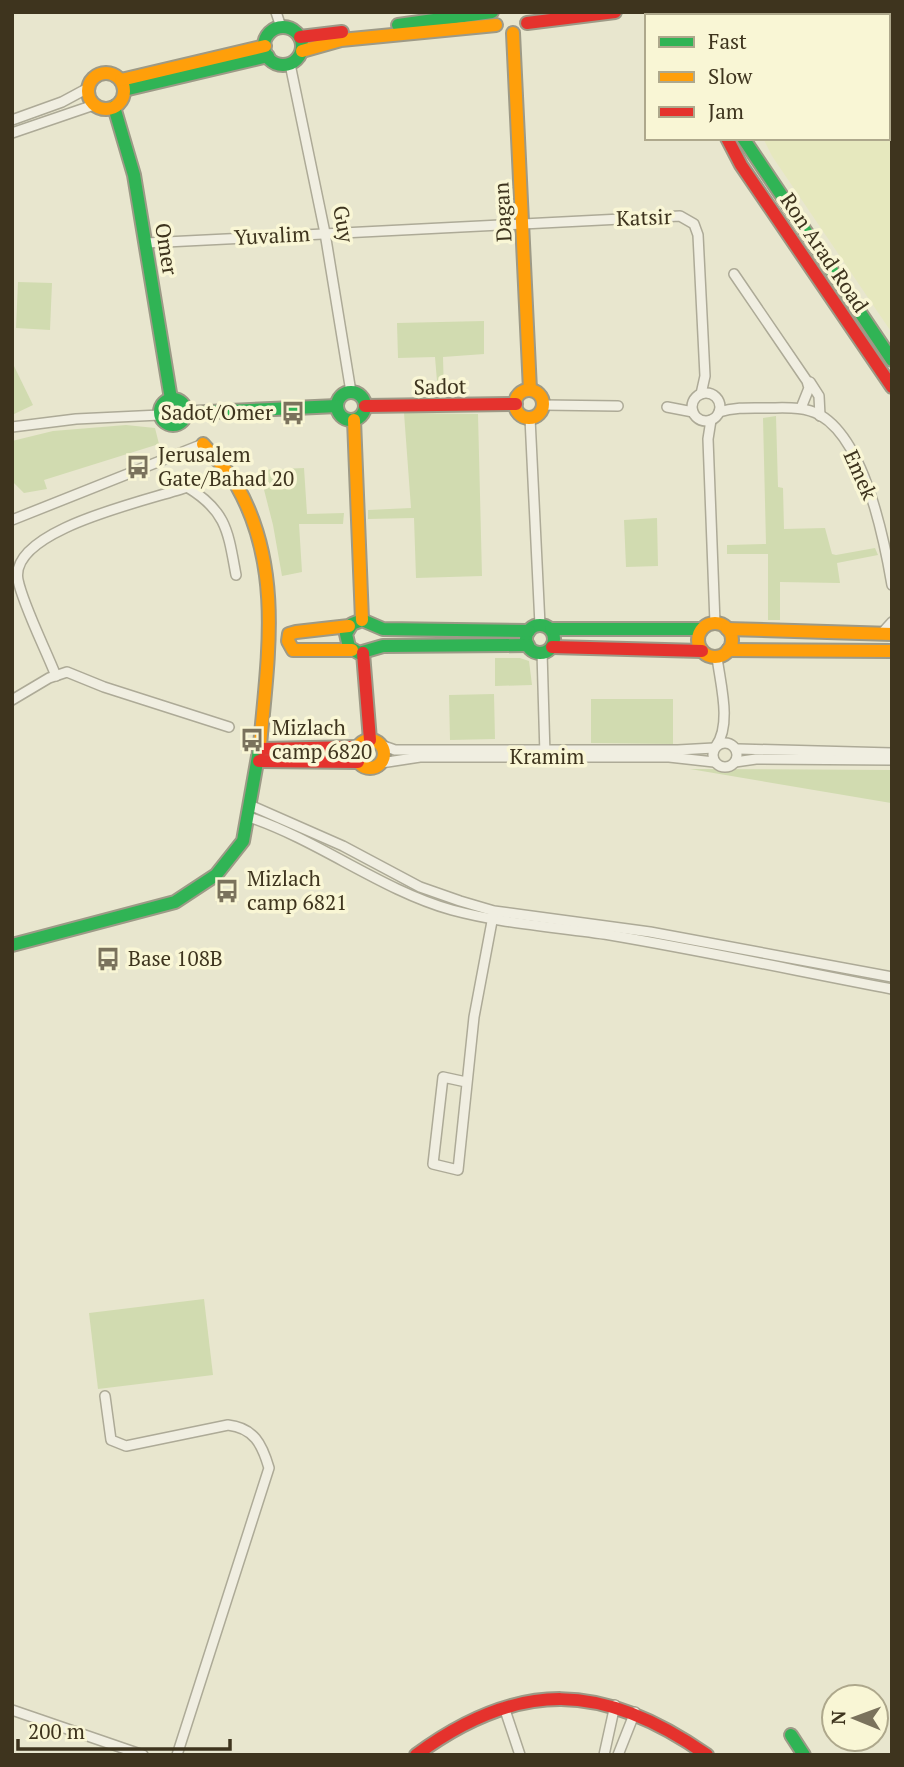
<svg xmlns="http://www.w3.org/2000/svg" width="904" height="1767" font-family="'PT Serif',serif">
<rect width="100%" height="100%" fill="#e8e6ce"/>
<path fill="#e6e8be" d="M715,12h177v321l-120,-177 -9,-18h125v-122h-172z"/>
<g fill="#d1dbb0">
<path d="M18,282l34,1 -2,47 -34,-2z"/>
<path d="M484,321v33l-41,3 1,36h-6l-3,-36 -37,1 -1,-35z"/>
<path d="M14,366l19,39 -21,10v-48z"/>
<path d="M404,413l74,1 4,162 -66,2 -2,-60 -46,1v-9l43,-2z"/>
<path d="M776,416l2,71 5,1 1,41 41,-1 7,26 4,1 39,-7 3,7 -41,8 3,20 -60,-1v38h-12v-66h-41v-9l39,-1 -3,-126z"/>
<path d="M126,425l29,3 4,16 -115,36 3,9 -23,4 -12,-12v-40l41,-10z"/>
<path d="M304,468l3,46 37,-1 -1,11h-44l3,48 -20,4 -9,-51 -14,-55z"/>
<path d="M657,518l1,48 -32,1 -2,-47z"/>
<path d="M495,658h25l9,3 3,24 -37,1z"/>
<path d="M494,694l1,45 -45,1 -1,-45z"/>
<path d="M591,699h82v45l-82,-1z"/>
<path d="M690,769l202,1v33h-1z"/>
<path d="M204,1299l9,76 -115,14 -9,-76z"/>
</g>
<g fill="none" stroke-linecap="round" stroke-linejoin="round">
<g stroke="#adaa97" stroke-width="12">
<g id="street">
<path d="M276,12l5,15"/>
<path d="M290,64l35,169 26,159"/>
<path d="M12,120l50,-18 26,-14"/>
<path d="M12,133l82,-28"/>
<path d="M146,243l534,-27 14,8 4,11 7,141 -4,18"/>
<path d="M734,274l73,107 2,7 -8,20"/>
<path d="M810,382l9,14 1,20"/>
<circle cx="706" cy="407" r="14"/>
<path d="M543,405l75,1"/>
<path d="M667,407l26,5"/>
<path d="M719,412c16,-5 32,-4 48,-4 18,0 37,-2 53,7 45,26 64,123 72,170"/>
<path d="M530,418l10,207"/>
<path d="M711,420l-3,19 7,184"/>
<path d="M12,427l64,-8 84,-4"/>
<path d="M12,520l191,-76"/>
<path d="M882,633l10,-11"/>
<path d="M542,652l3,103"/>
<path d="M56,676c-10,-26 -33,-71 -38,-96 -10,-51 133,-80 169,-93 40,24 41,45 49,88"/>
<path d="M12,700l37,-22 18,-6 37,15 125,40"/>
<circle cx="725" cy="755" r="12"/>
<path d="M381,745l14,5h283l36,-2"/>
<path d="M716,746c16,-22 4,-63 1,-89"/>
<path d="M738,749l154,4"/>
<path d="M735,762l21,-3 136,1"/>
<path d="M381,763l39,-6h249l45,5"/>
<path d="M252,806l91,40 77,41 40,14 34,10 156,21 242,45"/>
<path d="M249,817c71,24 132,73 203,93 52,14 105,17 158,25 94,16 188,36 282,54"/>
<path d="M466,1082l-23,-5 -10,87 25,6 16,-153 19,-101"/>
<path d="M105,1396l6,44 15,6 102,-21c26,3 34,19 41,43l-92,287"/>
<path d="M504,1707l16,48"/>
<path d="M12,1710l131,45"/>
<path d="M604,1755l11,-50"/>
<path d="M618,1755l17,-43"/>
</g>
</g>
<g stroke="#9d9a87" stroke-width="16">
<g id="fast">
<path d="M665,12l6,4"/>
<path d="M688,12v4"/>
<path d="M398,25l94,-13"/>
<circle cx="283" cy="46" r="19"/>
<path d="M124,90l144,-34"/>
<path d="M114,107l20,68 37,224"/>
<path d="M743,138l149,222"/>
<circle cx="351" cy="406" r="14"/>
<circle cx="173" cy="412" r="13"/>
<path d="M187,413l150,-7"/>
<circle cx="540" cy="639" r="14"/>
<path d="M551,629h151"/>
<path d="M528,645l-145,1 -24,7 -10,-6 -3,-13 6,-10 10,-4 21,9 146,2"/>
<path d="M12,945l163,-43 41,-27 27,-34 17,-96"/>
<path d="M791,1735l13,20"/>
</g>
</g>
<g stroke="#9d9a87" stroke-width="16">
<g id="slow">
<path d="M513,33l17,357"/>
<path d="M302,51l39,-11 155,-15"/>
<circle cx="106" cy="91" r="18"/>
<path d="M121,80l144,-34"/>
<circle cx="529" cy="404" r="14"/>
<path d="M354,420l8,200"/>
<path d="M203,444c11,13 26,27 34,42 46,81 31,170 23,259"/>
<circle cx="715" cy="640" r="17"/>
<path d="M349,626l-53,6 -7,2 -1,7 5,9h59"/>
<path d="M727,629l165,5"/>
<path d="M728,650l164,1"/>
<circle cx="370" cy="754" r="14"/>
</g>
</g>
<g stroke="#9d9a87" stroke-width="16">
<g id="jam">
<path d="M700,12l1,4"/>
<path d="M527,23l88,-11"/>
<path d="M300,37l42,-5"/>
<path d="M727,138l14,27 151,222"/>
<path d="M365,406l151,-2"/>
<path d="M552,647l150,4"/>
<path d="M363,653l7,87"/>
<path d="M261,749l97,-2"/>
<path d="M259,761l99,1"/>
<path d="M416,1755c103,-76 187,-73 291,0"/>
</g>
</g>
<use href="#street" stroke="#f0eee1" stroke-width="9"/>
<use href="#fast" stroke="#30b455" stroke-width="12"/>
<use href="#slow" stroke="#ff9f0a" stroke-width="12"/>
<use href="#jam" stroke="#e5322d" stroke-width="12"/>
</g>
<defs>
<g id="bus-bare" transform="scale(1.89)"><path d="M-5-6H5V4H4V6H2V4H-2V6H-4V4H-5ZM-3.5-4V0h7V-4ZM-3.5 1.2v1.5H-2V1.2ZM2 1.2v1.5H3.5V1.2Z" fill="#7a725c" stroke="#f9f6d5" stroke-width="2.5" paint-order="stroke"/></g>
</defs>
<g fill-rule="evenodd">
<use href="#bus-bare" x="293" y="413"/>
<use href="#bus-bare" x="138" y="467"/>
<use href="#bus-bare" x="252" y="740"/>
<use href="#bus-bare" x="227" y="891"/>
<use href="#bus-bare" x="108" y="959"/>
</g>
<g text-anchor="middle" stroke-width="7" stroke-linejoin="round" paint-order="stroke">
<g font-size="21" fill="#3e341e" stroke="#f9f6d5">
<text transform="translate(503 212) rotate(-93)" y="7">Dagan</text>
<text transform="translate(644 218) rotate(-2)" y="7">Katsir</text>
<text transform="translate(343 224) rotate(80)" y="7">Guy</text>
<text transform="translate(272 236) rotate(-3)" y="7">Yuvalim</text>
<text transform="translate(166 249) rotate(81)" y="7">Omer</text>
<text transform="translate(824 253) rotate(56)" y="7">Ron Arad Road</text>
<text transform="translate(440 387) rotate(-1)" y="7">Sadot</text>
<text transform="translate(860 475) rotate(66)" y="7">Emek</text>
<text x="547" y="764">Kramim</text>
</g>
<g font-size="21" fill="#3e341e" stroke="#f9f6d5" text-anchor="start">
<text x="273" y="420" text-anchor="end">Sadot/Omer</text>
<text x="158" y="462">Jerusalem<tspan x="158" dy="24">Gate/Bahad 20</tspan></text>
<text x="272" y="735">Mizlach<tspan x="272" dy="24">camp 6820</tspan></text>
<text x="247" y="886">Mizlach<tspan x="247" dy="24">camp 6821</tspan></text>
<text x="128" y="966">Base 108B</text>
</g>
</g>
<rect width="904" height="1767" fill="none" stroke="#3e341e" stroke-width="28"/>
<rect x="645" y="14" width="245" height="126" fill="#f9f6d5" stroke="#aea88c" stroke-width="2"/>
<rect x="659" y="37" width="35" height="10" fill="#30b455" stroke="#aea88c" stroke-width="2"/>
<text x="708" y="49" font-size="21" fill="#3e341e">Fast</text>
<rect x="659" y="72" width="35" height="10" fill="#ff9f0a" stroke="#aea88c" stroke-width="2"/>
<text x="708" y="84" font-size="21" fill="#3e341e">Slow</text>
<rect x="659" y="107" width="35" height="10" fill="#e5322d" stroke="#aea88c" stroke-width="2"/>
<text x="708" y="119" font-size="21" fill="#3e341e">Jam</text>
<g transform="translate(855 1718) rotate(271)"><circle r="33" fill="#f9f6d5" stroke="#aea88c" stroke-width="2"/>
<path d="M0-5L12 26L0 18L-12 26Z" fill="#7a725c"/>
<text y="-10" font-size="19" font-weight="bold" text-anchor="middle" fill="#3e341e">N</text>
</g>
<path d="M18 1739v10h212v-10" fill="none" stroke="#3e341e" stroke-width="3.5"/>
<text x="28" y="1739" font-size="21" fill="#3e341e" stroke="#f9f6d5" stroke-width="5" paint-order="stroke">200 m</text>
</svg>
